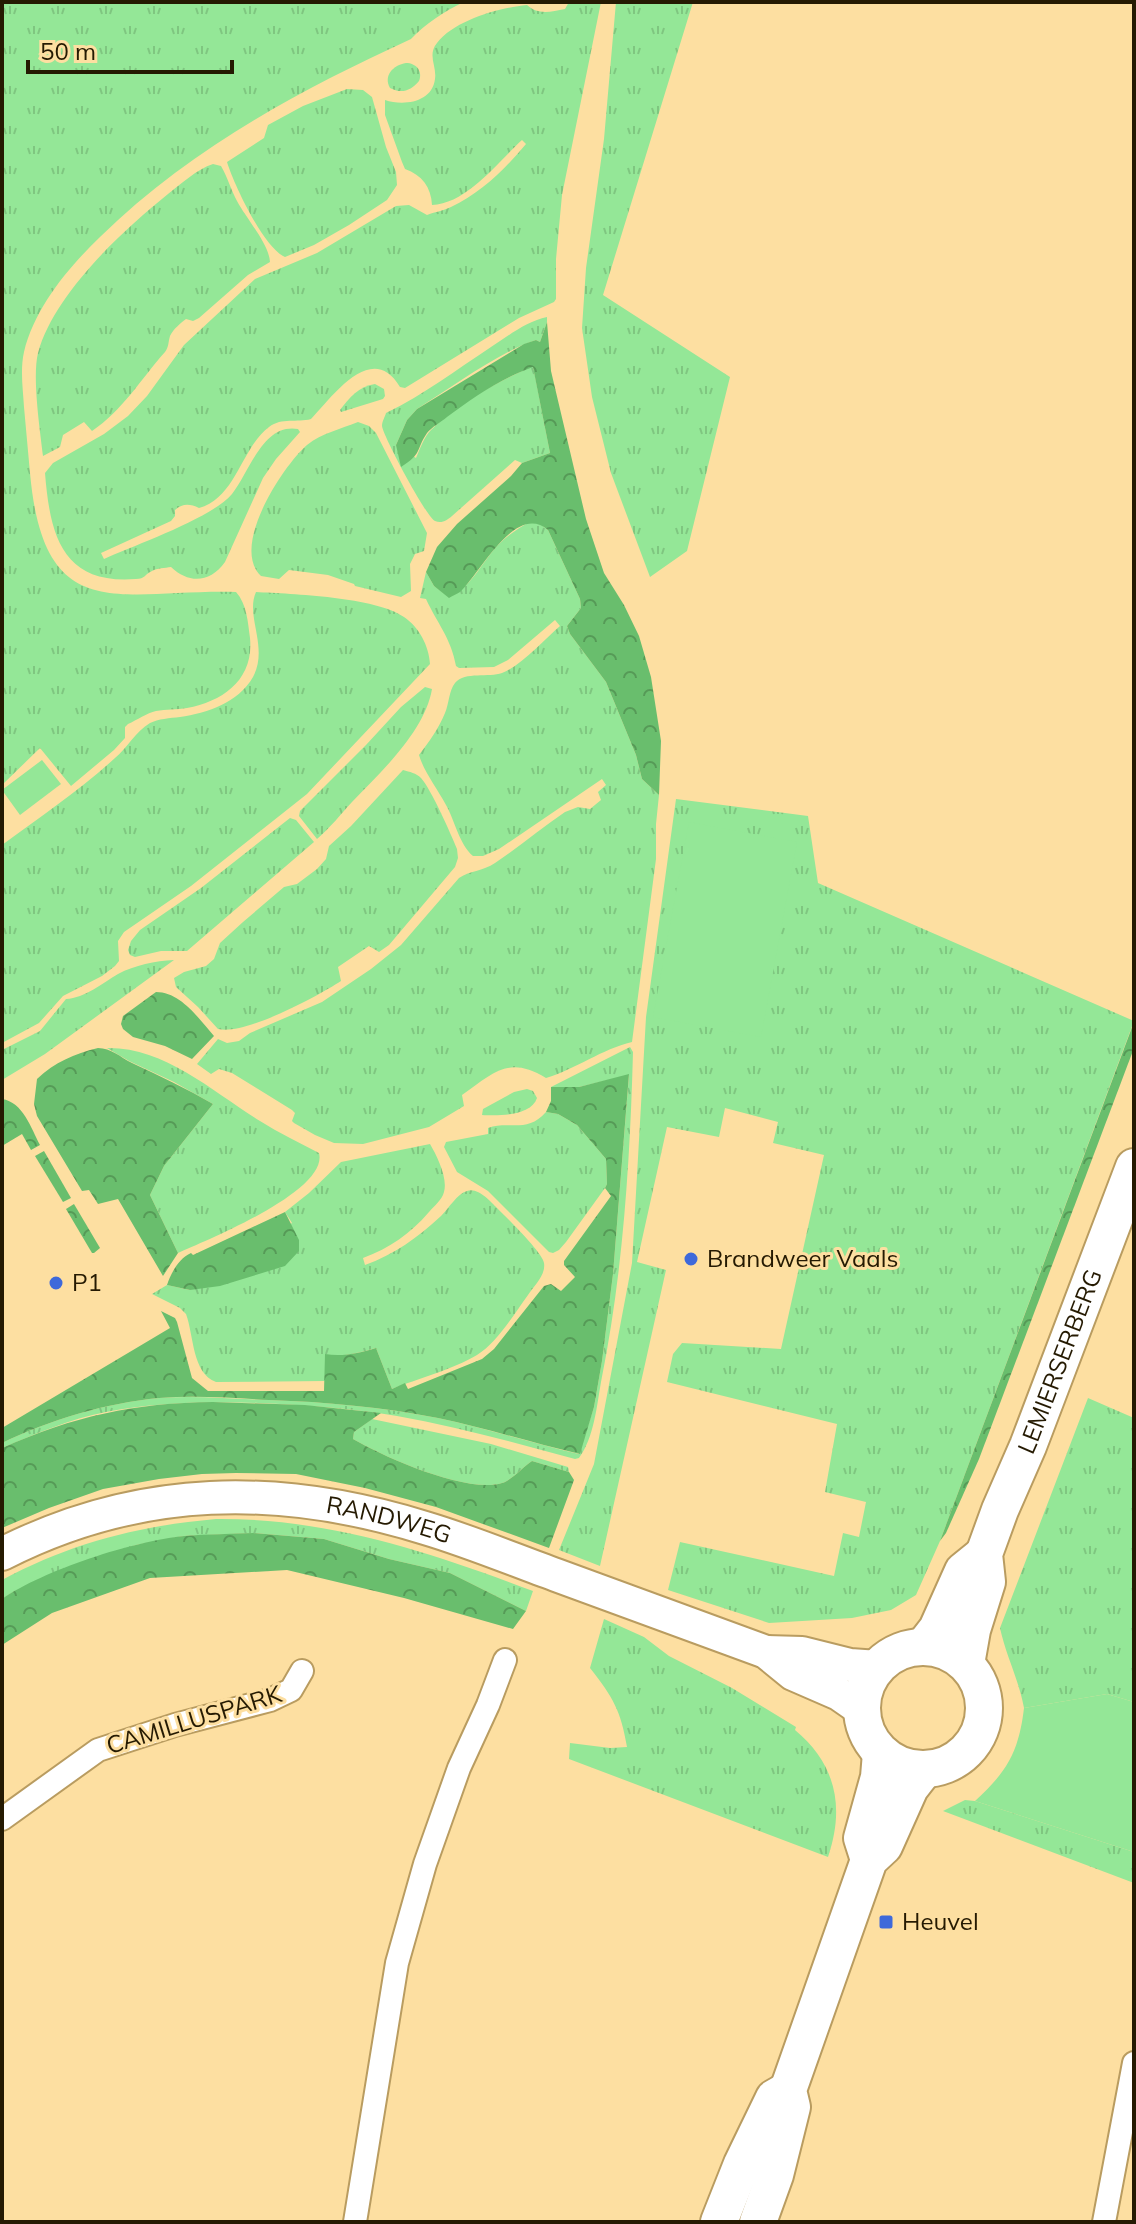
<svg xmlns="http://www.w3.org/2000/svg" width="1136" height="2224" font-family="Mulish,sans-serif">
<defs>
<pattern id="grass-tufts" width="24" height="20" patternUnits="userSpaceOnUse" patternTransform="scale(2)"><rect width="24" height="20" fill="#94e797"/><path d="M3 7l-1-3M5 7V3M7 7l1-3M15 17l-1-3M17 17v-4M19 17l1-3" fill="none" stroke="#7fc680"/></pattern>
<pattern id="forest-crowns" width="20" height="18" patternUnits="userSpaceOnUse" patternTransform="scale(2)"><rect width="20" height="18" fill="#69be6d"/><path d="M2 6a3 3 0 1 1 6 0M12 15a3 3 0 1 1 6 0" fill="none" stroke="#569a57"/></pattern>
</defs>
<rect width="100%" height="100%" fill="#fddfa1"/>
<g fill="url(#grass-tufts)">
<path d="M2,2h462c-19,9 -38,21 -53,37 -113,52 -221,110 -311,198 -32,31 -65,70 -76,115 -4,18 -1,37 0,55 2,22 4,44 6,66 14,156 90,116 206,119 11,12 12,31 14,46 4,41 -26,63 -63,70 -10,2 -21,1 -31,3 -9,2 -19,9 -28,13l-3,3v11l-11,12 -43,36 -31,-38 -38,37z"/>
<path d="M569,2h32l-39,193 -6,64v40l-2,3 -35,16 -114,70 -5,-1c-28,-47 -67,9 -89,32 -14,4 -29,-2 -42,8 -28,21 -33,71 -70,81 -9,-4 -16,-5 -24,2v6l-4,5 -70,32 3,6c31,-14 108,-41 128,-65 18,-23 31,-71 66,-65l2,3 -24,27 -13,19 -38,84c-15,21 -36,22 -54,5 -6,1 -14,1 -19,4 -7,3 -7,8 -16,8 -74,6 -86,-44 -91,-106l8,-10 51,-29 24,-18 19,-20 37,-51 71,-66 62,-26 79,-47 13,-1 18,10c7,-3 16,-4 24,-8 30,-14 54,-38 75,-63l-4,-4c-23,21 -55,64 -90,65 -1,-18 -10,-30 -27,-36l-3,-7 -17,-47v-15c18,6 47,3 50,-21 2,-13 -8,-24 2,-36 18,-23 62,-35 90,-38 11,10 23,7 38,4z"/>
<path d="M616,2h77l-90,293 127,82 -43,174 -37,26 -39,-104 -19,-76 -10,-69 4,-60 18,-129z"/>
<path d="M406,63c10,0 17,8 13,18 -8,10 -18,13 -29,7 -7,-12 3,-23 16,-25z"/>
<path d="M347,89l16,1 9,7 14,50 10,25 1,13 -10,15 -38,25 -35,20 -29,12c-21,-9 -51,-72 -58,-95l37,-24 4,-13 35,-19z"/>
<path d="M213,164l8,2c7,12 10,24 16,35 9,17 32,43 33,61l-22,13 -49,43 -6,3 -7,-2c-5,4 -13,10 -16,17 -2,7 -1,10 -5,16 -24,27 -43,59 -73,79l-8,-9 -21,13 -3,12 -17,9c-3,-26 -11,-79 -5,-103 16,-59 84,-122 130,-159 13,-10 29,-25 45,-30z"/>
<path d="M547,317v5l-7,20 -4,-2c-39,13 -83,47 -119,69l-10,11 -11,25 20,13c4,-9 8,-21 15,-28 28,-28 66,-48 102,-64l17,87 -28,10 -7,-3 -63,56c-5,4 -10,8 -17,5 -8,-3 -52,-85 -53,-95 0,-5 3,-9 4,-13 39,-19 70,-43 105,-66 17,-11 36,-26 56,-30z"/>
<path d="M375,384l9,5 1,7 -2,3 -42,13 -1,-2c9,-12 19,-24 35,-26z"/>
<path d="M358,422l11,4 7,7 51,100 -3,18 -9,3 -5,10 1,27 -10,6 -46,-11 -1,-2 -26,-9 -39,-5 -10,9 -18,-3c-31,-29 21,-109 46,-131 15,-12 34,-16 51,-23z"/>
<path d="M530,522l9,1 9,7 32,69 1,9 -14,18 3,8 36,48 30,73 6,24 17,16 -3,29v35l-24,183c-30,7 -56,27 -86,36 -38,-23 -52,-5 -84,17l2,11 -35,21 -66,17 -29,-1 -19,-8 -21,-12 -2,-2 3,-8 -3,-3 -60,-37 -13,-4 -8,5 -14,-10 21,-25 9,4 12,-2 11,-8 72,-31 49,-33 30,-24 58,-67c10,-7 24,-7 36,-15 24,-16 46,-35 70,-51l13,-5 12,2 11,-9 -3,-8 8,-7 -4,-6 -103,70 -16,7h-10c-14,-12 -18,-35 -27,-51 -9,-17 -22,-33 -27,-50 10,-13 20,-27 26,-42 4,-9 4,-23 10,-30 10,-12 34,-5 47,-10 20,-8 42,-33 58,-47l-5,-6 -47,40 -14,7 -35,1 -3,-2c-5,-28 -19,-43 -30,-67l-6,-1 6,-26 8,14 15,11c21,-8 33,-35 49,-52 9,-9 20,-17 32,-23z"/>
<path d="M256,592c36,2 120,5 148,25 15,10 25,29 26,47l-123,130 -116,92 -67,46 -6,9 1,20 -4,5 -13,10 -39,20 -24,27 -37,20v-198c38,-28 78,-55 113,-87 12,-10 21,-27 35,-35 8,-4 20,-5 30,-6 27,-4 58,-14 73,-40 16,-30 -8,-61 3,-85z"/>
<path d="M425,687l7,2c-7,42 -51,83 -80,113 -11,12 -22,26 -35,37l-18,-23 1,-5 66,-66 35,-38z"/>
<path d="M403,770c7,2 13,3 18,8 10,11 30,56 36,71l1,9 -3,9 -66,78 -10,7 -10,-6 -31,21 3,14c-23,15 -97,55 -123,48l-20,-22 -22,-20 -2,-9 10,-6 22,-6 8,-7 6,-16 23,-21 41,-35 13,-3 20,-15 9,-10 3,-13 22,-20z"/>
<path d="M676,799l132,17 10,67 316,138 -194,520 -24,54 -25,15 -39,8 -83,5 -101,-33 12,-48 154,34 9,-43 16,4 7,-35 -41,-10 12,-68 -170,-42 6,-28 9,-11 99,6 43,-194 -51,-12 5,-21 -53,-14 -6,29 -52,-10 -30,135 29,8 -66,296 -41,-16 35,-86 38,-201 14,-246z"/>
<path d="M290,818l6,2 18,22 -127,109h-26l-26,6 -5,-2 -2,-5 3,-9 9,-11 61,-42z"/>
<path d="M174,960l-129,94 -43,26v-30l38,-19 26,-32c19,-1 37,-16 52,-25 17,-9 37,-13 56,-14z"/>
<path d="M630,1047l3,5c-3,111 -10,221 -32,330 -4,23 -7,56 -22,76l-4,1c-59,-16 -117,-32 -178,-43 -46,-8 -93,-11 -139,-13 -51,-2 -102,-1 -152,9 -36,7 -71,22 -104,36v-5c47,-23 104,-40 157,-45 37,-3 73,1 110,2 58,2 112,7 169,18 47,10 94,25 141,36l15,-47 8,-46 11,-87 16,-199 -50,12h-28z"/>
<path d="M107,1048c58,-1 106,44 153,73 19,12 40,22 59,32 10,38 -112,87 -141,100l-28,-58 14,-29 49,-62 -39,-22 -45,-21z"/>
<path d="M527,1089l6,2 4,7c-6,18 -38,18 -55,17l1,-6 31,-17z"/>
<path d="M546,1112l12,2 19,11 29,34 1,25 -2,4 -39,54 -7,8 -6,3 -4,-1 -61,-61 -31,-19 -13,-25 2,-5 42,-8v-6c21,-8 39,6 58,-16z"/>
<path d="M430,1144c7,12 18,34 14,48 -2,8 -10,14 -15,20 -19,22 -39,36 -66,46l2,7c30,-11 52,-27 76,-49 8,-8 16,-22 26,-25 11,-4 24,11 30,17 10,10 46,45 47,55 2,12 -10,23 -16,32 -13,18 -32,49 -51,60 -23,14 -60,24 -85,34l-16,-41c-18,5 -33,9 -51,7v26l-109,1c-24,-9 -22,-46 -30,-68l-6,-6 -28,-14 15,-9 23,5 102,-67 -7,-11 24,-19 32,-31z"/>
<path d="M1088,1398l46,20v284l-27,-8 -83,14c-5,-28 -18,-52 -24,-80z"/>
<path d="M372,1419l119,25 77,23 1,5 -37,-11c-9,6 -20,19 -30,22 -35,11 -118,-26 -149,-44l1,-7z"/>
<path d="M216,1519c111,-1 214,33 317,72l-7,20 -76,-38 -61,-14 -65,-20 -71,-6 -70,3 -47,9 -67,22 -56,25 -11,7v-19c69,-37 136,-54 214,-61z"/>
<path d="M604,1619l40,18 25,19 63,32 64,39 -1,3c41,34 50,77 33,127l-259,-98 1,-16 40,5 17,-1c-6,-36 -14,-50 -37,-79z"/>
<path d="M965,1800l10,1 159,51v31l-191,-72z"/>
</g>
<g fill="url(#forest-crowns)">
<path d="M547,322l4,49 35,148 18,54 20,32 15,31 12,41 10,64 -2,54 -17,-16 -6,-24 -30,-73 -36,-48 -3,-8 14,-18 -1,-9 -32,-69c-33,-28 -68,44 -88,62 -3,2 -8,4 -11,6l-15,-12 -8,-14 11,-25 20,-23 54,-48 11,-13 28,-10 -17,-86c-31,11 -59,30 -86,50 -6,5 -15,10 -20,16 -12,18 -4,20 -26,34l-5,-22 11,-25 10,-11 107,-65 12,-4 4,2z"/>
<path d="M156,992c25,0 43,27 58,44l-22,23 -27,-13 -32,-9 -10,-8 -2,-5 2,-8z"/>
<path d="M1134,1022v26l-155,411 -33,74 -6,8z"/>
<path d="M98,1048c13,0 22,9 34,15 28,13 55,26 81,41l-49,62 -14,29 28,58 -15,23 -45,-77 -20,5 -9,-14 -7,1 -45,-75 -3,-12 3,-25c18,-17 37,-25 61,-31z"/>
<path d="M629,1074l-16,200 -11,87 -8,46 -14,47c-48,-11 -94,-26 -142,-36 -56,-11 -112,-16 -169,-18 -36,-2 -73,-5 -110,-2 -53,5 -110,22 -157,45v-15l168,-100 -9,-17 14,7 2,4 15,56 16,13h116l1,-37c18,3 34,-1 51,-6l16,41 13,-6 3,6 74,-30 12,-10 50,-63 7,-2 10,7 14,-14 -11,-12v-4l47,-65 -6,-8 2,-4 -1,-25 -29,-34 -19,-11 -12,-2 5,-11v-14h28z"/>
<path d="M2,1099c21,3 29,29 38,46l-9,5 -9,-16 -20,12z"/>
<path d="M44,1151l27,47 -8,4 -28,-46z"/>
<path d="M74,1204l26,44 -6,5h-2l-26,-44z"/>
<path d="M285,1212l14,28v11l-14,15 -65,20 -30,4 -23,-5c4,-12 12,-27 24,-32l2,2z"/>
<path d="M213,1402l92,3 76,8 -27,19 -1,7c31,18 114,55 149,44 10,-3 21,-16 30,-22l37,11 5,8 -25,68 -113,-41 -71,-19 -69,-14 -60,-1 -34,1 -43,5 -56,10 -54,19 -47,20v-80c72,-32 132,-45 211,-46z"/>
<path d="M253,1533l71,6 65,20 61,14 76,38 -13,18 -109,-31 -117,-28 -137,8 -98,35 -50,32v-46c42,-29 131,-58 182,-63 23,-2 47,-2 69,-3z"/>
</g>
<g fill="#94e797">
<path d="M42,760l19,24 -41,31 -18,-25z"/>
<path d="M689,822l108,20 -36,195 -108,-20z"/>
<path d="M1107,1694l27,8v150l-159,-51c32,-29 44,-50 49,-93z"/>
</g>
<g fill="none" stroke-linecap="round" stroke-linejoin="round">
<g stroke="#b99c60" stroke-width="26">
<g id="street">
<path d="M2,1819l96,-69 77,-25 95,-25 21,-10 11,-19"/>
<path d="M355,2222l42,-259 28,-99 34,-96 29,-63 17,-45"/>
<path d="M1104,2222l30,-159"/>
</g>
</g>
<g stroke="#b99c60" stroke-width="36">
<g id="secondary">
<path id="s1" d="M2,1554c137,-70 278,-71 423,-26 44,13 87,31 131,47 70,25 140,51 210,77l27,22 46,20 23,16"/>
<path d="M766,1652l36,1 48,12 28,2"/>
</g>
</g>
<g stroke="#b99c60" stroke-width="40">
<g id="primary">
<circle cx="923" cy="1708" r="61"/>
<path d="M923,1647l14,-18 26,-58 21,-17"/>
<path id="s2" d="M966,1664l6,-34 15,-48 -3,-28 16,-44 28,-64 106,-279"/>
<path d="M869,1860l-7,-22 17,-61 2,-24"/>
<path d="M719,2222l23,-58 32,-66 14,-8"/>
<path d="M758,2222l17,-47 17,-68 -4,-17 81,-230 15,-14 26,-58 14,-18"/>
</g>
</g>
<use href="#street" stroke="#fff" stroke-width="22"/>
<use href="#secondary" stroke="#fff" stroke-width="32"/>
<use href="#primary" stroke="#fff" stroke-width="36"/>
</g>
<g fill="#3e69da" stroke="#fddfa1" stroke-width="3">
<circle cx="691" cy="1259" r="8"/>
<circle cx="56" cy="1283" r="8"/>
<rect x="878" y="1914" width="16" height="16" rx="4"/>
</g>
<g text-anchor="middle" stroke-width="6" stroke-linejoin="round" paint-order="stroke">
<g font-size="24" fill="#251a02" stroke="#fddfa1" text-anchor="start">
<text x="707" y="1267">Brandweer Vaals</text>
<text x="72" y="1291">P1</text>
<text x="902" y="1930">Heuvel</text>
</g>
<g font-size="24" fill="#251a02" stroke="#fddfa1">
<text dy="8" stroke="none"><textPath href="#s2" startOffset="320">LEMIERSERBERG</textPath></text>
<text dy="8" stroke="none"><textPath href="#s1" startOffset="398">RANDWEG</textPath></text>
<text transform="translate(194 1720) rotate(-17)" y="8">CAMILLUSPARK</text>
</g>
</g>
<rect width="1136" height="2224" fill="none" stroke="#251a02" stroke-width="8"/>
<path d="M28 60v12h204v-12" fill="none" stroke="#251a02" stroke-width="4"/>
<text x="40" y="60" font-size="24" fill="#251a02" stroke="#fddfa1" stroke-width="6" paint-order="stroke">50 m</text>
</svg>
